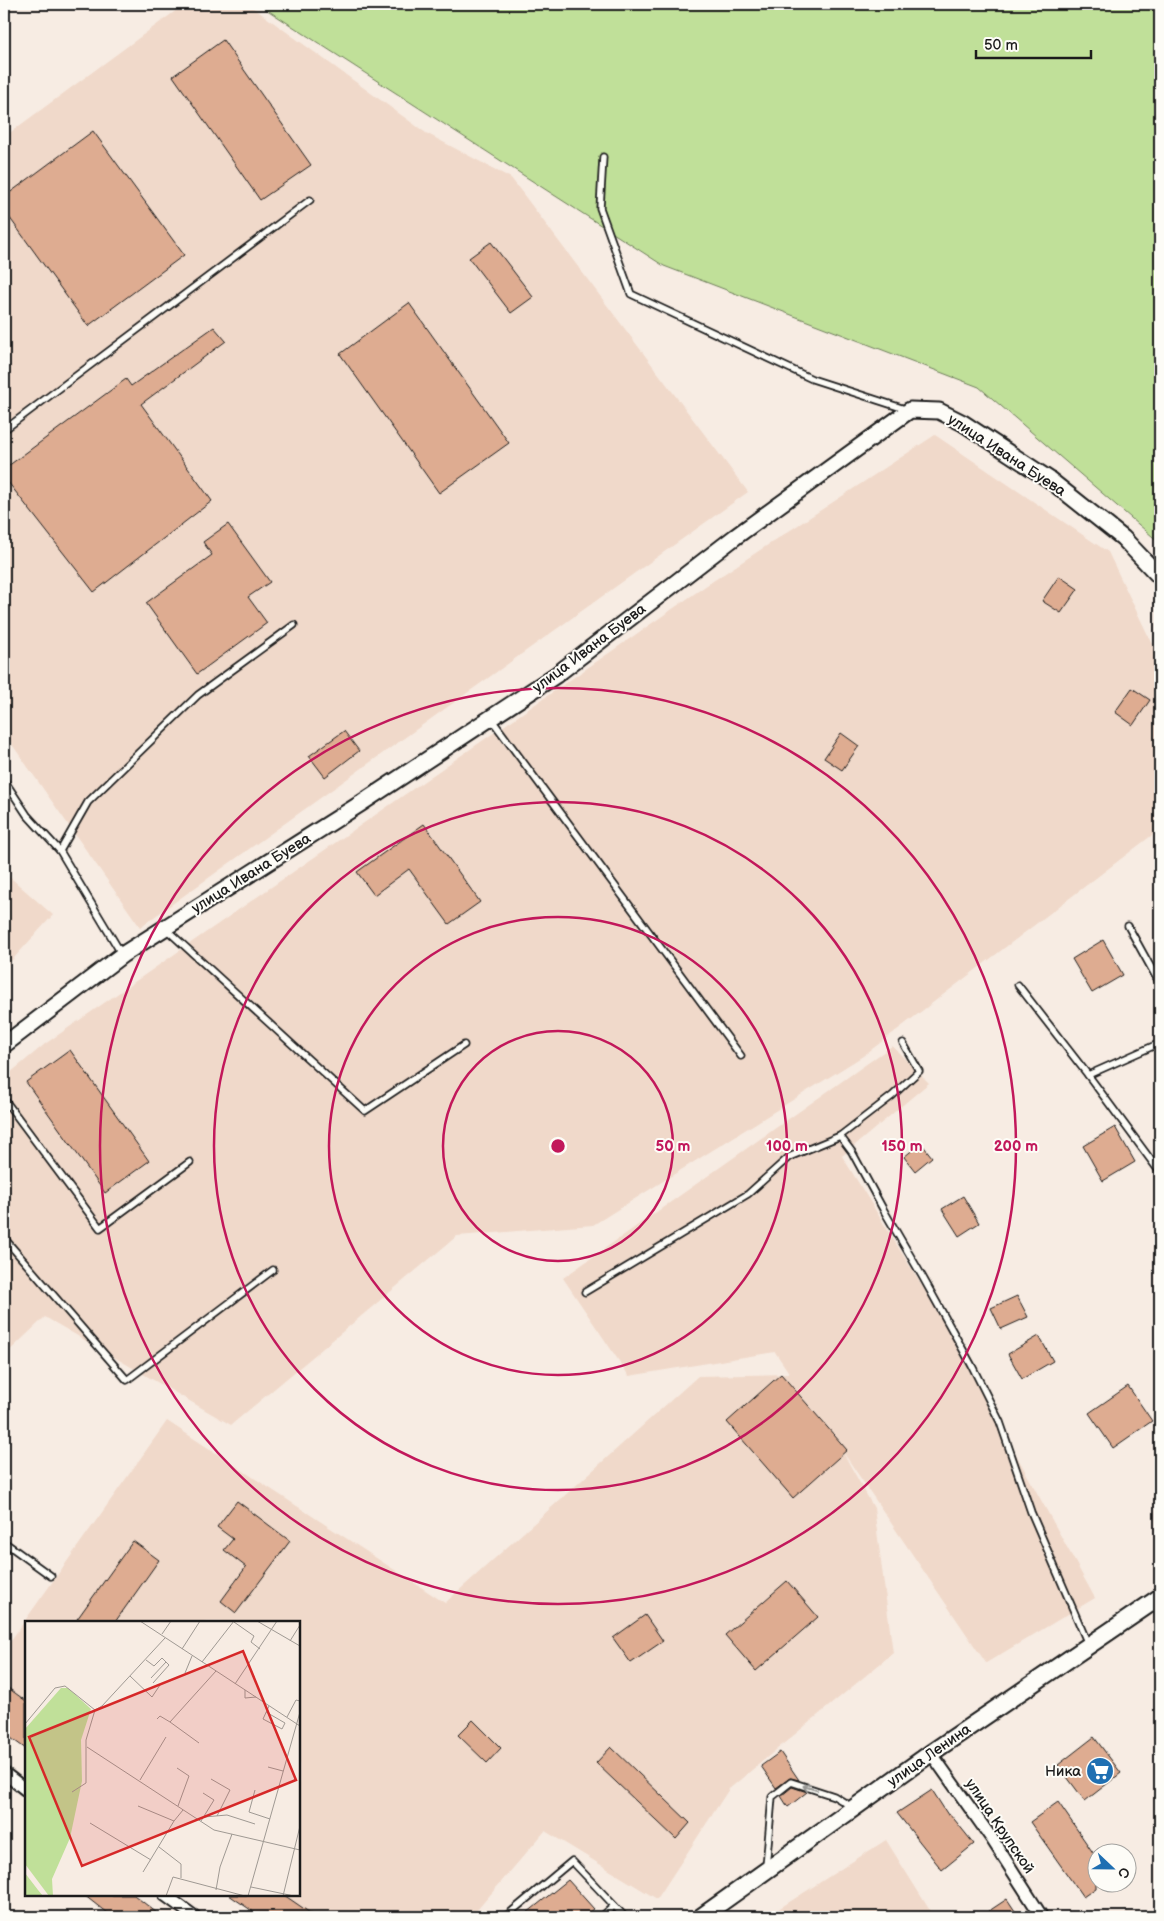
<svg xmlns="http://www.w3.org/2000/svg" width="1164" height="1921" font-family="'Balsamiq Sans',sans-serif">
<rect width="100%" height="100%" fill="#f7ece3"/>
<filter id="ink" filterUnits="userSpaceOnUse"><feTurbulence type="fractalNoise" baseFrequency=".02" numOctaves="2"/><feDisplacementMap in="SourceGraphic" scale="10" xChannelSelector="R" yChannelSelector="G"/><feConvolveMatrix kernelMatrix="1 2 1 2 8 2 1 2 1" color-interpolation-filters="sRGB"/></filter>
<g filter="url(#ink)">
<g fill="#f0d9ca">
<path d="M185,4h63l178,129 85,45 237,314 -608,435 -136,-194v-596z"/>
<path d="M935,435l173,117 52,108v169l-297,227 -270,169 -136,11 -226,189 -186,-108 -41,39v-278l41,-34 662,-459z"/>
<path d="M4,872l49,43 -49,54z"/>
<path d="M892,1046l37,37 -87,73 90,146 163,296 -109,65 -145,-214 33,59 19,145 -164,136 -72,110 -112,-68 -74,86h-161l-32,-22h21v-273h-273v93l-22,-16v-49l163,-229 278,182 253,-227 92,-2 -15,-22 -146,24 -66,-98z"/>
<path d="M886,1840l48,77h-168z"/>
</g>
<path fill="#c0e099" stroke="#6e7e5a" d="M258,4h902v539l-181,-156 -315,-121z"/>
<g fill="#deac91" stroke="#1c1c1c">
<path d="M223,40l88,125 -51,35 -87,-124z"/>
<path d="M93,131l91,124 -96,71 -84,-116v-13z"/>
<path d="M491,242l42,55 -22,16 -42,-55z"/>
<path d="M409,303l100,140 -70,50 -99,-139z"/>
<path d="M214,327l12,14 -85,63 71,97 -118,91 -90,-115v-8l122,-90 5,7z"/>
<path d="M228,524l42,58 -22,15 19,26 -70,51 -51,-71 66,-48 -9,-13z"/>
<path d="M1059,576l19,13 -17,24 -19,-12z"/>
<path d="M1132,688l18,12 -17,25 -18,-13z"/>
<path d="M344,731l15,20 -34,26 -16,-21z"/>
<path d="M841,733l18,13 -17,24 -18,-12z"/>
<path d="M424,824l56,78 -31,22 -40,-55 -35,26 -17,-23z"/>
<path d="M1103,940l20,35 -31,18 -20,-34z"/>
<path d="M70,1050l79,111 -44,32 -79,-111z"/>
<path d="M1115,1127l20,35 -32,19 -20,-35z"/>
<path d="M921,1143l11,14 -17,14 -11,-14z"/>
<path d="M963,1196l16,27 -20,13 -17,-27z"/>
<path d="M1017,1296l11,21 -27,12 -10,-21z"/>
<path d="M1039,1336l14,25 -31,18 -14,-25z"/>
<path d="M781,1374l66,76 -54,48 -66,-76z"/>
<path d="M1128,1386l24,35 -39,27 -24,-35z"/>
<path d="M237,1501l53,40 -54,72 -15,-12 25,-34 -22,-17 9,-11 -16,-12z"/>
<path d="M133,1541l26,19 -44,62h-40z"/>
<path d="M787,1581l31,36 -62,54 -31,-36z"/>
<path d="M645,1615l18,26 -32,22 -18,-25z"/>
<path d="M4,1685l22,16v48l-22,-16z"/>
<path d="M473,1720l28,28 -14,15 -29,-28z"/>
<path d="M1094,1737l27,36 -36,28 -27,-36z"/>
<path d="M611,1747l79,76 -14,16 -80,-76z"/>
<path d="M780,1752l19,28 -9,-2 -14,10 -15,-22z"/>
<path d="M792,1787l15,5 -19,15 -7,-11z"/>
<path d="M932,1790l16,25 2,-1 24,30 -32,26 -45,-57z"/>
<path d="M1058,1802l38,55v31l-13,9 -53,-75z"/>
<path d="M568,1880l26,29 -10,8h-62z"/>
<path d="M84,1895h50l28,22h-50z"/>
<path d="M229,1895h55l32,22h-55z"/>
<path d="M1007,1899l12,18h-39z"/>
</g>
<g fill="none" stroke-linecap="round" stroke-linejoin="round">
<g stroke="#1c1c1c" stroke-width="9">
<g id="service">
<path d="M603,157l-3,51 31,86 181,85 96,31"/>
<path d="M4,430l306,-230"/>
<path d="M492,720l249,336"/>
<path d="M4,780l23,35 33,36"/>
<path d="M1128,926l32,58"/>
<path d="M166,929l199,182 99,-66"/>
<path d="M121,953l-61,-102 28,-49 110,-107 96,-70"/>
<path d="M1018,985l70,90"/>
<path d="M903,1043l16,28 -27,25 -52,40 12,16 31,57 39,67 50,90 28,56 31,90 57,132"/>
<path d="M4,1099l96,129 90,-66"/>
<path d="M1159,1171l-71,-96 72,-32"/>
<path d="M4,1238l123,142 146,-110"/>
<path d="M585,1292l163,-98 41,-37 51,-21"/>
<path d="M4,1542l47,34"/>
<path d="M766,1867l6,-70 19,-15 43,14 18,11"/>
<path d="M505,1917l67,-56 53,56"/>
<path d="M601,1917l13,-11"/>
</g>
</g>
<g stroke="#1c1c1c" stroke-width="15">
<g id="minor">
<path d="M931,1753l61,86 50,78"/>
<path d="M4,1773l22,17"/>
<path d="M165,1895l30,22"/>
</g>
</g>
<g stroke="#1c1c1c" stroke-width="19">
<path id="tertiary" d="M4,1045l118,-90 238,-151 196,-129 179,-138 175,-127 29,1 24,12 87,57 73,58 37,39"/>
</g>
<g stroke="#1c1c1c" stroke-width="20">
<path id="secondary" d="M701,1917l230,-164 229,-156"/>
</g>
<use href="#service" stroke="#fdfcf7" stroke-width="5.5"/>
<use href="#minor" stroke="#fdfcf7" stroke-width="11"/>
<use href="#tertiary" stroke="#fdfcf7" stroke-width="15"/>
<use href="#secondary" stroke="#fdfcf7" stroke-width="16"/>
</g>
<defs><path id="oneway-shaft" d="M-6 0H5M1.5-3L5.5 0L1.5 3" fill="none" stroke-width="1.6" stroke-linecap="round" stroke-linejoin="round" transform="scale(1.25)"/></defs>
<use stroke="#989794" href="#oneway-shaft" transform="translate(810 1788) rotate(-163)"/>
</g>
<g fill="none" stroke="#c2185b" stroke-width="2.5">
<circle cx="558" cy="1146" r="115"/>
<circle cx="558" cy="1146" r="229"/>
<circle cx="558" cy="1146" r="344"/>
<circle cx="558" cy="1146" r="458"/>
</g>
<defs>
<g id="supermarket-disc" transform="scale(1.4375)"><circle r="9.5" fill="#1f6fb2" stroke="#fdfcf7"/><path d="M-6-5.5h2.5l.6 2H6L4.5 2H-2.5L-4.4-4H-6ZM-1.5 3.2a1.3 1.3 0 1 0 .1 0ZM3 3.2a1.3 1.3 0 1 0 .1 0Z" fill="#fff"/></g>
</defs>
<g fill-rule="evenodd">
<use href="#supermarket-disc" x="1100" y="1771"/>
</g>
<g text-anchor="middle" stroke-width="4" stroke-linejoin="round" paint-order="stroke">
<g font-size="15" fill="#1c1c1c" stroke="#fdfcf7">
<text transform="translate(1007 455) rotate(33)" y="5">улица Ивана Буева</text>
<text transform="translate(589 648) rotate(-37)" y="5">улица Ивана Буева</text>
<text transform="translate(251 873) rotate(-32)" y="5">улица Ивана Буева</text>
<text transform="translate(929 1755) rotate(-35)" y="5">улица Ленина</text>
<text transform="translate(1000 1826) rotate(56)" y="5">улица Крупской</text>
</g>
<g font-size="15" fill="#1c1c1c" stroke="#fdfcf7" text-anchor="end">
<text x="1081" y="1776">Ника</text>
</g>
</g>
<g transform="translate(25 1621)">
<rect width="275" height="275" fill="#f7ece3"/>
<path d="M36,67h7l23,21 -10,31 1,41 -12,57 -18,41 1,17h-4l-24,-32v-135zM0,252l13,17 5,6h-18z" fill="#c0e099"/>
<path fill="none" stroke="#9f9993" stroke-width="1" d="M115,0l160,105M232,0l43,25M209,1l20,14 -3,6 9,7M137,13l9,-13M265,20l10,-16M157,28l18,-28M121,39l8,6 8,-8 7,7 -16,18M177,41l32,-41M160,52l7,-17M105,55l22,21 8,-12M126,57l15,-16M210,63l42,-63M220,69v8l11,-1M241,91l19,11 -3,6 -19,-10 6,-13M262,96l9,-17 4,1M132,98l3,-3 10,6 46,-51M145,101l29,21M0,103l30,-36 10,-2 30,24M62,126l127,83 86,20M243,146l15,4M152,147l12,8 -11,30M186,158l19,11 -13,26M115,159l26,-43M230,169l-6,22 21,7M47,171l14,-9v-43l9,-30 7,-4 63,-68M113,185l36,15 9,-11M179,196l23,-2 28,9M176,200l13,-21 -11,-7M65,202l61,37M134,226l22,17v14M118,251l31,-51M226,266l43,9M191,269l4,-23 12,-33M141,275l7,-19 72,19M223,275l52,-184M258,275l17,-70"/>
<path fill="#d62828" fill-opacity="0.15" stroke="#d62828" stroke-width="2.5" d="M218,30l53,129 -214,86 -53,-129z"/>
<rect width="275" height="275" fill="none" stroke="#1c1c1c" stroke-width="2.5"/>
</g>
<circle cx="558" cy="1146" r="8" fill="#c2185b" stroke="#fdfcf7" stroke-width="2.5"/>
<g font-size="15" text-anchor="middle" font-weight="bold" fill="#c2185b" stroke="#fdfcf7" stroke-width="4" stroke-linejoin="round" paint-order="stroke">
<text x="673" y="1151">50 m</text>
<text x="787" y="1151">100 m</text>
<text x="902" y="1151">150 m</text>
<text x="1016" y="1151">200 m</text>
</g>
<rect width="1164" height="1921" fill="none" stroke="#fdfcf7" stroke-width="20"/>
<rect x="10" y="10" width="1144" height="1901" fill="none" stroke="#1c1c1c" stroke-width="2" filter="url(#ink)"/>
<g transform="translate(1112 1868) rotate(112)"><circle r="24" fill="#fdfcf7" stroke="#a3a29f"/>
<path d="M0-4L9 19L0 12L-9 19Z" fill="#1f6fb2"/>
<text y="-8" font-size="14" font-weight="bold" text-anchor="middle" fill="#1c1c1c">С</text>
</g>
<path d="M976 50v8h115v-8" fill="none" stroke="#1c1c1c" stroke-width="2.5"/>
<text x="984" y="50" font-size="15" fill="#1c1c1c" stroke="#fdfcf7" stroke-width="4" paint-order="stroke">50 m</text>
</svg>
